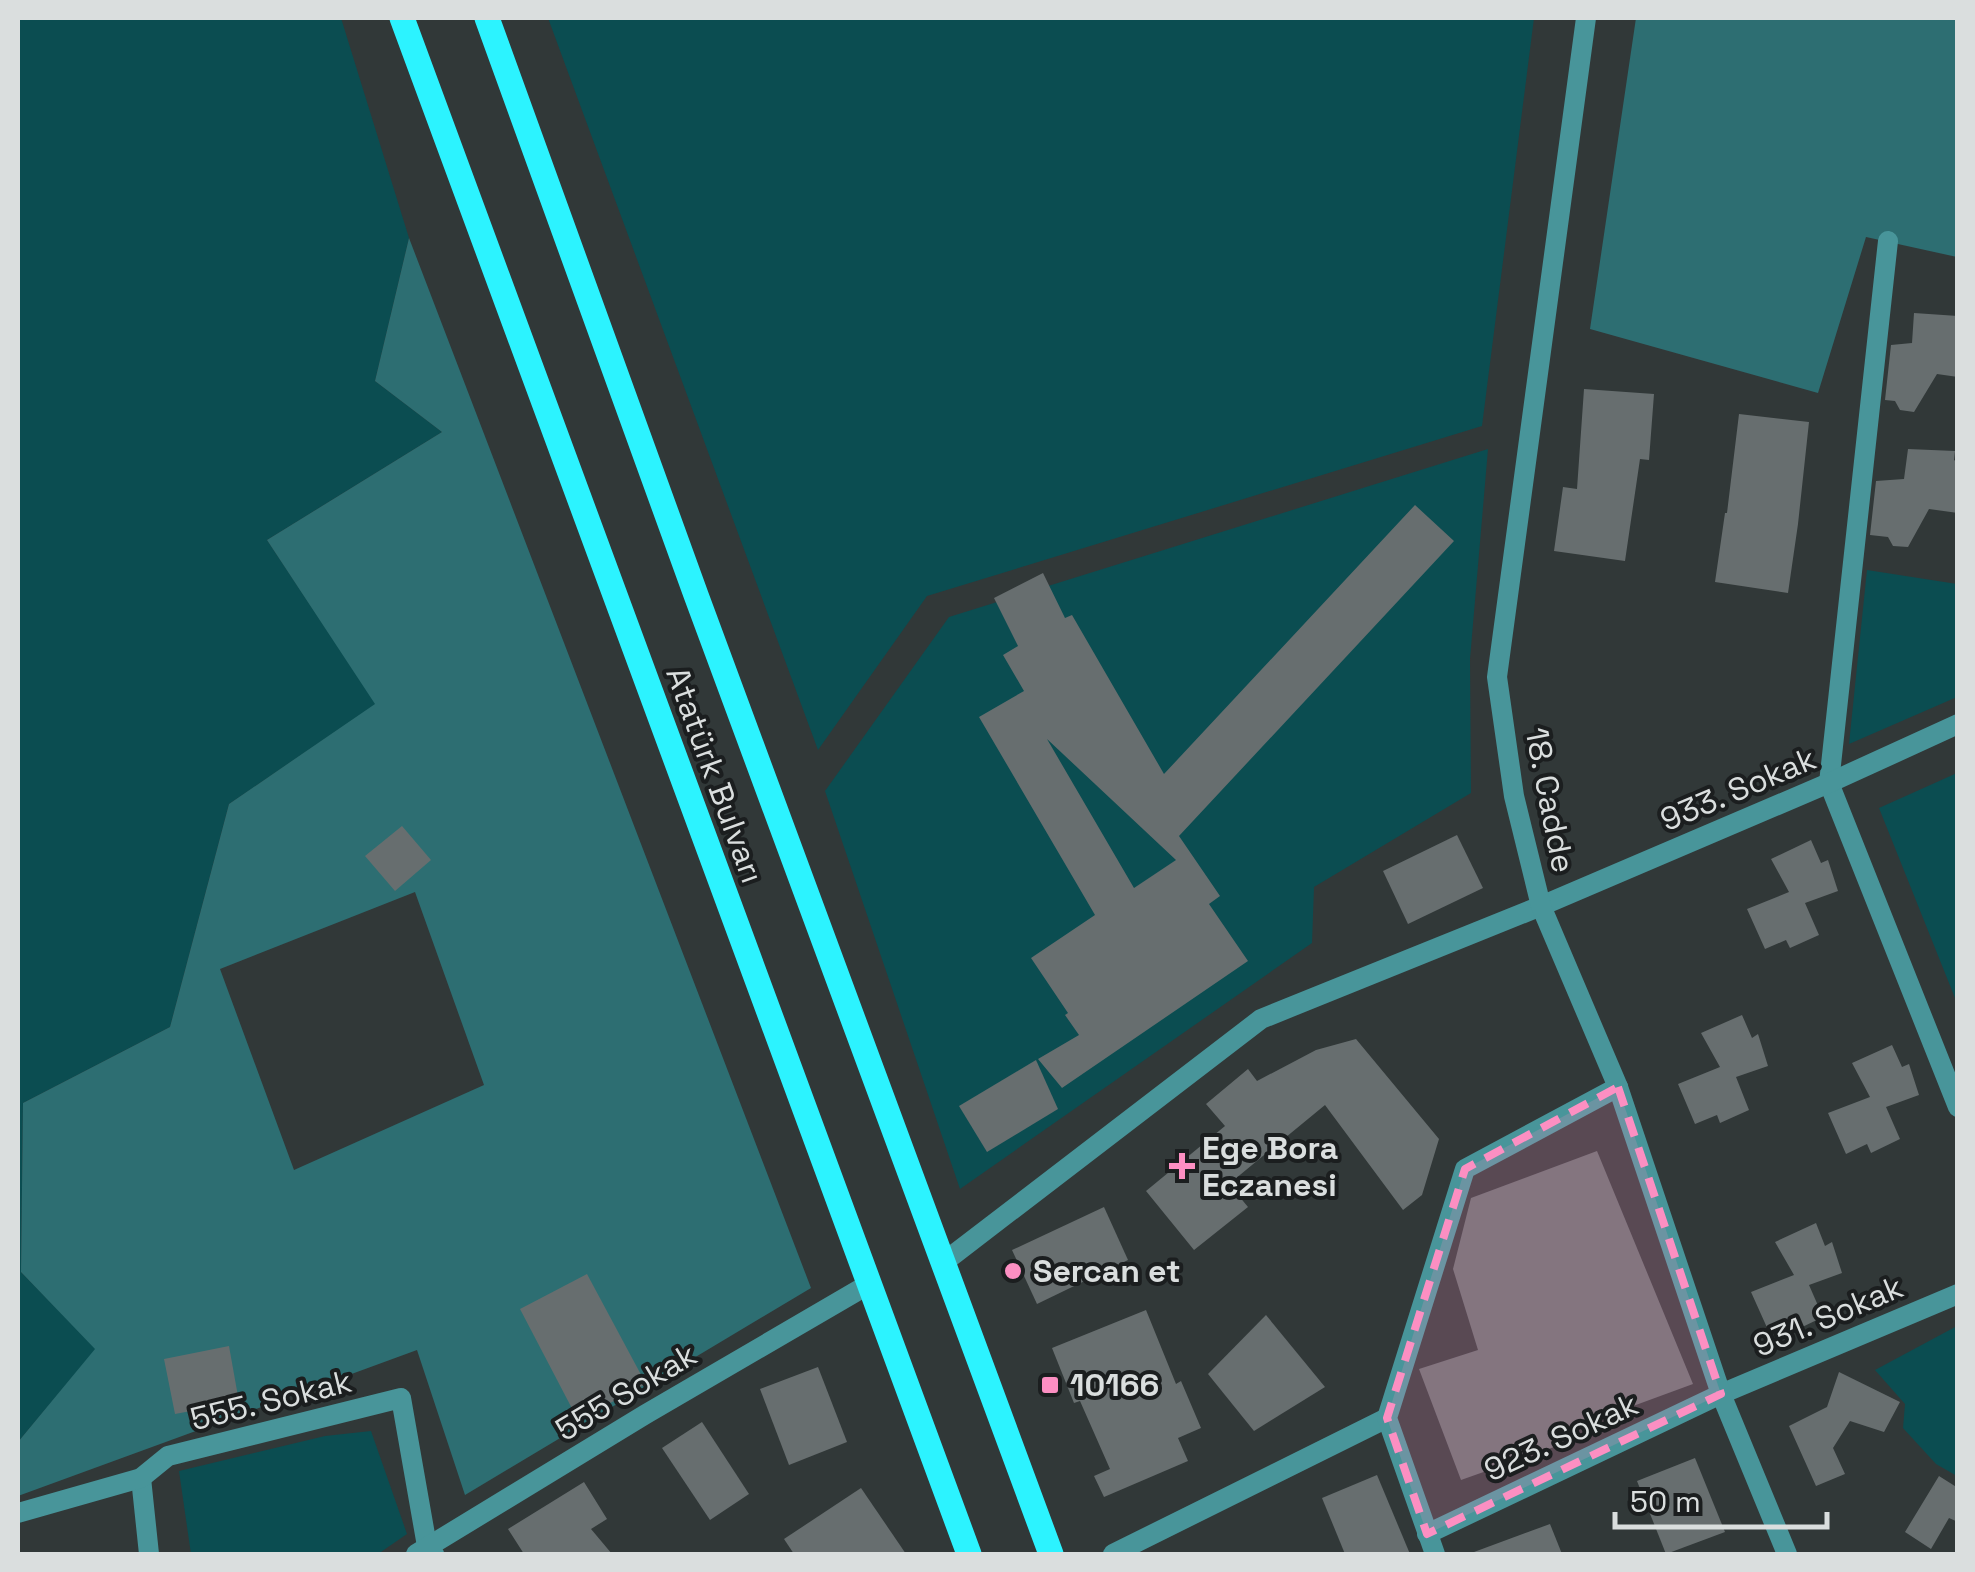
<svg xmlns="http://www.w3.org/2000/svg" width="1975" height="1572" font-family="'Space Grotesk',sans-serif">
<rect width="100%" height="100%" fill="#313838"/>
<g fill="#0b4d51">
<path d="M18,18h323l68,220 -34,143 67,51 -175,108 109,164 -147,100 -59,223 -147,76 -2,169 75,77 -78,93z"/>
<path d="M548,18h986l-52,408 -555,170 -109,154z"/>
<path d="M1488,449l-18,210 1,134 -157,94 -2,56 -352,246 -135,-398 124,-174z"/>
<path d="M1867,570l90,14v113l-108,47z"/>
<path d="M1957,773v230l-78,-195z"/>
<path d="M1957,1326v150l-21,-12 -33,-36 2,-24 -30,-34z"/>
<path d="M371,1431l36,103 -29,20h-187l-12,-83 146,-35z"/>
</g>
<g fill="#2d6e72" fill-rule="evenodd">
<path d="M1636,18h321v239l-91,-20 -48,156 -228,-64z"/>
<path d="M409,238l402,1050 -346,207 -48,-145 -399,146v-54l77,-93 -74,-77 2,-169 147,-76 59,-223 146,-100 -108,-164 175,-108 -67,-51zM415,892l69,193 -190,85 -74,-201z"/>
</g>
<g fill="#676e6f" fill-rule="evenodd">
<path d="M1914,313l44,3v61l-21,-3 -23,38 -14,-2 -5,-9 -10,-1 6,-55 21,-2z"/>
<path d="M1584,389l70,5 -5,66 -9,-1 -15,102 -71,-10 9,-64 14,2z"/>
<path d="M1739,414l70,8 -11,102 -10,69 -73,-11 10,-69h2z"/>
<path d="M1908,449l47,2 -1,9 4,3v50l-29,-4 -21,38 -15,-1 -5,-9 -18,-2 6,-54 28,-2z"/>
<path d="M1415,505l39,36 -275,295 41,60 -11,8 39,57 -186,127 -24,-29 41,-24 -14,-20 3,-2 -37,-55 64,-43 -116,-198 45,-26 -21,-36 15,-9 -24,-48 49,-25 22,45 7,-3 92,159zM1047,739l129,121 -42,28z"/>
<path d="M402,826l29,34 -36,31 -30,-35z"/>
<path d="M1457,835l26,53 -75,36 -25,-53z"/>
<path d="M1811,840l10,23 7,-3 10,31 -33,12 14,32 -29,13 -4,-8 -21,9 -18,-40 42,-17 -18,-33z"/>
<path d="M1742,1015l10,23 6,-4 10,32 -32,11 13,33 -29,13 -3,-8 -22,9 -17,-40 42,-17 -19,-34z"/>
<path d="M1356,1039l83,100 -17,56 -19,15 -78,-105 -96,79 19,23 -54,43 -48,-59 79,-65 -19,-22 42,-35 9,12 59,-31z"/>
<path d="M1892,1045l10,22 7,-3 10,31 -33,12 14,32 -29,14 -4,-9 -21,10 -18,-41 42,-16 -18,-34z"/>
<path d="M1036,1060l22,49 -71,43 -28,-46z"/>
<path d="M1597,1151l96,233 -128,47 3,11 -107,38 -42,-111 59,-19 -25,-81 18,-71z"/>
<path d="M1104,1207l24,53 -91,44 -25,-54z"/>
<path d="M1816,1223l9,23 7,-4 10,31 -33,12 14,32 -29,14 -3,-8 -22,9 -18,-40 43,-17 -19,-33z"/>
<path d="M587,1274l59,110 -68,36 -58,-111z"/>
<path d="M1146,1310l30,74 5,-3 20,47 -23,10 10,23 -84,36 -10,-21 16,-7 -30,-68 -6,2 -22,-55z"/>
<path d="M1266,1315l59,72 -71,44 -46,-57z"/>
<path d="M229,1346l10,56 -64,12 -11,-55z"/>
<path d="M818,1367l29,75 -58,23 -29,-76z"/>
<path d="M1839,1372l61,30 -16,30 -34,-11 -17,27 12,26 -29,12 -27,-60 38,-19z"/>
<path d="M702,1422l47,72 -39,26 -48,-72z"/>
<path d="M1695,1458l30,74 -59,22 -29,-73z"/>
<path d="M1377,1475l33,79h-65l-23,-56z"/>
<path d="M1939,1476l19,12v34l-9,-4 -18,31 -26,-17z"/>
<path d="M584,1482l23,37 -16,10 21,25h-88l-16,-25z"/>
<path d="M861,1488l45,66h-112l-10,-15z"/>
<path d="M1550,1524l12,30h-88v-2z"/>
</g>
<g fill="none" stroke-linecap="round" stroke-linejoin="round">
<g stroke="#48959a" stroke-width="20">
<path d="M1888,241l-59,542 129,324"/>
<path d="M944,1262l317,-243 280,-113 288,-123 129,-59"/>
<path d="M141,1478l8,76"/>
<path d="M18,1513l123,-35 27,-22 233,-58 26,148 7,8"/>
<path d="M1427,1534l294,-140 237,-100"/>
<path d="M416,1554l230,-140 223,-130"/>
<path d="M1113,1554l274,-136"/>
<path d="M1435,1554l-48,-136 78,-249 153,-82"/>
</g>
<path stroke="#48959a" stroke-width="20" d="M1586,18l-89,659 17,119 27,110 77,181 103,307 66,160"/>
<g stroke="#2cf3ff" stroke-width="25">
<path d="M402,18l567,1536"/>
<path d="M487,18l209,577 355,959"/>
</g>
</g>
<path fill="#fc8fc2" fill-opacity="0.2" stroke="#fc8fc2" stroke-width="8" stroke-dasharray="20 12" stroke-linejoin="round" d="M1618,1087l103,307 -294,140 -40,-116 78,-249z"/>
<g fill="#fc8fc2" stroke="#1b1e1f" stroke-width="4">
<path d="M1177 1151h10v10h10v10h-10v10h-10v-10h-10v-10h10z"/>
<circle cx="1013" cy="1271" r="10"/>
<rect x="1040" y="1375" width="20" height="20" rx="5"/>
</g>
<g text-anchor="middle" stroke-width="8" stroke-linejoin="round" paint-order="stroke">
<g font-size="32" fill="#dadede" stroke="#1b1e1f">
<text transform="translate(715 775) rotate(70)" y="11">Atatürk Bulvarı</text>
<text transform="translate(1738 789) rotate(-23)" y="11">933. Sokak</text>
<text transform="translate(1550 800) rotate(79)" y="11">18. Cadde</text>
<text transform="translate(1828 1316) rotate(-23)" y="11">931. Sokak</text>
<text transform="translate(626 1392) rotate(-31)" y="11">555 Sokak</text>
<text transform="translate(271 1400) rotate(-14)" y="11">555. Sokak</text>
<text transform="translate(1561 1437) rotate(-25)" y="11">923. Sokak</text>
</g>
<g font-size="32" font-weight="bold" fill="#dadede" stroke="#1b1e1f" text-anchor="start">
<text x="1202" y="1159">Ege Bora<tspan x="1202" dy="37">Eczanesi</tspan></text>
<text x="1033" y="1282">Sercan et</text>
<text x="1070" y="1396">10166</text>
</g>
</g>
<rect width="1975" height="1572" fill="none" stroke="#dadede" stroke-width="40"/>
<path d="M1615 1512v15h212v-15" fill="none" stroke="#dadede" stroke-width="5"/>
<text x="1630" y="1512" font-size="30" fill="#dadede" stroke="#1b1e1f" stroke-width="8" paint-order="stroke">50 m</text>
</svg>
